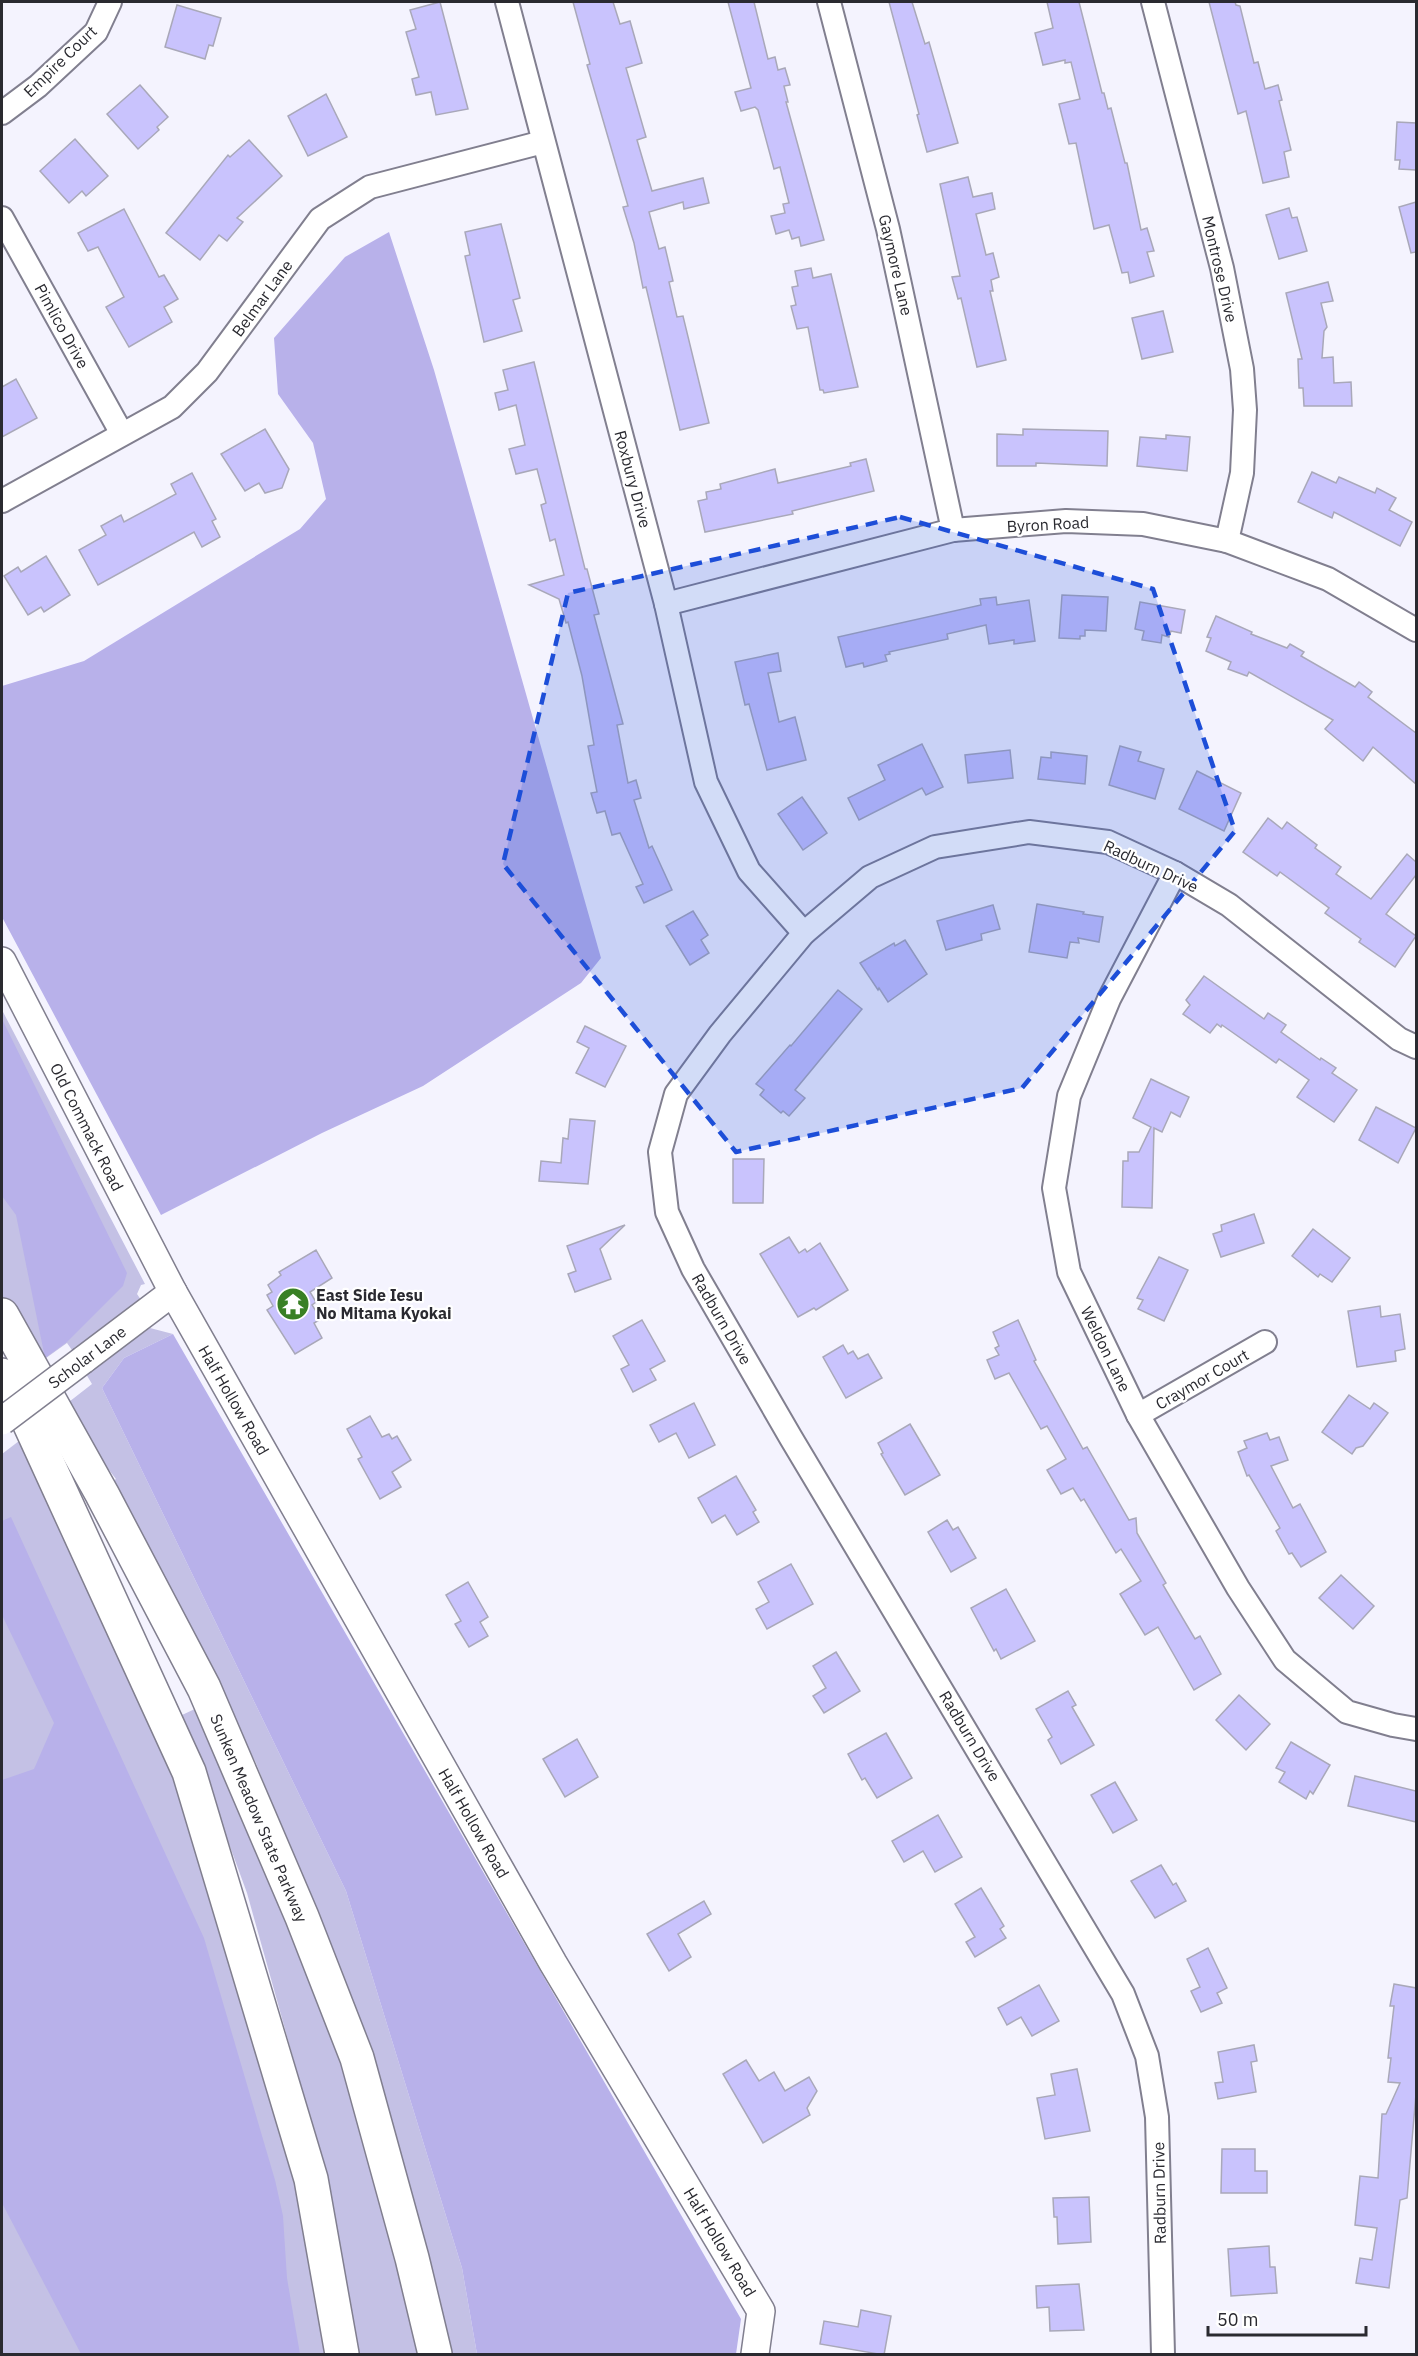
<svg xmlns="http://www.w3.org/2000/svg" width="1418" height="2356" font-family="'IBM Plex Sans',sans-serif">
<rect width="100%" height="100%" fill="#f4f3fe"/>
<g fill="#c4c1e5">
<path d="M2,1010l143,274 -4,1 -4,9 4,6 -69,50 -5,-7 -28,20 -37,-67z"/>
<path d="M150,1328l23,6 -49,24 -22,30 244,503 116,377 15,86h-28l-114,-391 -79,-200 -148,-278 8,-6 -27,-35 -24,-39 27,-21 -6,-10z"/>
<path d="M19,1441l166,360 92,290 56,263h-331v-900z"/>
<path d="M197,1708l80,179 59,158 55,180 29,129h-63l-46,-232 -64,-229 -65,-178z"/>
</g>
<g fill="#b8b1ea">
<path d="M389,232l45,138 167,588 -20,25 -158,103 -101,47 -161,82 -159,-298v-231l82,-25 216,-132 26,-30 -13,-56 -35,-49 -4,-56 71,-81z"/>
<path d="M2,1019l125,254 -4,13 -56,56 -22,16 -29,-143 -14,-19z"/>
<path d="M173,1334l568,985 -5,35h-259l-15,-86 -116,-377 -244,-503 22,-30z"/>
<path d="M11,1517l193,421 71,242 8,36 4,62 13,76h-219l-79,-151v-423l32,-11 20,-46 -52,-108v-94z"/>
</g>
<g fill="#c9c3fd" stroke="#a9a8b9" stroke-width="1.5">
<path d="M440,2l28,107 -32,6 -5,-23 -15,3 -4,-16 7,-2 -13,-45 10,-3 -6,-19z"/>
<path d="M573,2h40l7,22 10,-3 12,42 -16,5 20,69 -9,3 15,51 51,-13 6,25 -25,6 -1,-7 -34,10 10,37 6,-2 8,34 -4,1 8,35 6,-1 26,107 -29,7 -34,-143 -3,1 -9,-45 -11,-36 5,-1 -41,-141 3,-1z"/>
<path d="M728,2h26l14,57 7,-2 3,13 7,-2 5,17 -6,1 4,16h-2l38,138 -23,6 -2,-9 -7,2 -3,-9 -13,4 -5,-18 14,-3 -2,-9 6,-1 -9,-36 -6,2 -16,-59 -3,-3 -14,4 -6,-19 16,-4z"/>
<path d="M889,2h23l13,42 4,-2 29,101 -31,9 -10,-37 2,-1z"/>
<path d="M1047,2h32l23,91h2l4,16 3,-1 14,55h2l14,67 6,-2 7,23 -7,1 7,24 -24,7 -2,-11 -6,1 -13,-48 -15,4 -18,-86 -7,1 -10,-40 21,-5 -9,-37 -6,1v-3l-22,5 -8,-32 18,-5z"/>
<path d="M1209,2h26l1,3 4,1 14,57 4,-1 7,27 13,-4 4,15 -3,1 12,49 -7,2 5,25 -26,6 -17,-72 -8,3z"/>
<path d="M177,5l44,13 -8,28 -4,-1 -4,14 -40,-12z"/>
<path d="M140,85l28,32 -11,10 2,3 -21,19 -31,-35z"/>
<path d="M326,94l21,43 -39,19 -20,-40z"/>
<path d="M1397,122l19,1v47l-17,-1 1,-9h-5z"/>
<path d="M75,139l33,37 -22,20 -4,-5 -13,12 -29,-32z"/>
<path d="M249,140l33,36 -45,42 6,4 -16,19 -8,-6 -19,25 -34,-27 62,-78 2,2z"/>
<path d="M968,177l5,20 19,-4 3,16 -19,5 10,41 7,-2 6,24 -8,3 2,11h-3l16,69 -29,7 -16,-69 -3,1 -6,-22 8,-1 -20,-92z"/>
<path d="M1416,202v50l-5,1 -12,-46z"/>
<path d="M1289,208l3,10 5,-1 10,34 -28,8 -13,-44z"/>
<path d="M124,209l35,68 5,-2 14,24 -14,8 8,15 -43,25 -23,-40 18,-10 -26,-50 -10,4 -10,-18z"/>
<path d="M501,224l19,74 -7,2 9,31 -38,11 -19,-86 5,-1 -5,-23z"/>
<path d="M811,268l2,10 18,-4 27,113 -34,6 -1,-3h-3l-12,-63 -11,2 -6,-23 5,-1 -4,-18 6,-1 -3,-15z"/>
<path d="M1328,282l5,19 -12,2 6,24 -3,4 -2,27 11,-1 1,26 17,-1 1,24h-48l-1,-18h-4l-1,-29h4l-16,-66z"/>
<path d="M1163,311l10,41 -31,7 -10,-41z"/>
<path d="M534,362l51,207h2l12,45 -5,1 29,109 -6,1 11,58 8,-3 5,18 -7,2 15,48 3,-2 20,44 -28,13 -8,-16 7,-3 -23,-51 -8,2 -7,-24 -8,2 -6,-20 6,-1 -9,-46 6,-1 -12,-69 -14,-54 -2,1 -7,-24 -30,-14 35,-10 -9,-36 -5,2 -9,-36 5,-2 -9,-34 -21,5 -7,-25 16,-4 -9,-40 -17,5 -4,-17 13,-3 -5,-20z"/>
<path d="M16,379l21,39 -35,19v-50z"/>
<path d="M265,429l24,40 -7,19 -17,5 -6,-10 -14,8 -24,-37z"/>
<path d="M1023,429l85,2 -1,35 -71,-3v3h-39v-32l26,1z"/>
<path d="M1166,435l24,2 -3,34 -50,-5 3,-29 26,2z"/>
<path d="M866,459l8,32 -82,20 1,3 -88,18 -7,-31 9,-2 -1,-7 15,-3 -1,-5 55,-15 3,14 73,-17 -1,-3z"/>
<path d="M1312,472l24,11 3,-6 36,16 2,-5 19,10 -7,12 23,12 -12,24 -66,-34 -2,6 -34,-16z"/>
<path d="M192,473l24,46 -4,2 8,16 -18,10 -8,-15 -96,53 -19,-35 27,-15 -5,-9 20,-11 3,7 52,-28 -5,-10z"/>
<path d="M46,556l24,39 -26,17 -3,-5 -13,8 -24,-39 14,-9 3,5z"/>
<path d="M1062,595l46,2 -2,34 -21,-1v6h-5v3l-21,-1z"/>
<path d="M996,597l1,8 32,-5 6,41 -21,3v-4l-25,4 -3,-19 -39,9 1,5 -59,13 1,2 -5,1 2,6 -23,6 -1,-4 -17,4 -8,-30 143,-32 -1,-6z"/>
<path d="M1140,602l45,8 -4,23 -10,-2 -2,6 -7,-2 -1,8 -19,-3 2,-9 -9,-2z"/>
<path d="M1216,616l36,16 -1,2 36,14 3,-4 14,8 -3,4 54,31 4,-5 13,10 -4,5 48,36v51l-43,-37 -10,14 -38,-32 8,-9 -84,-48 -2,4 -19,-7 3,-7 -25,-11 5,-13 -4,-1z"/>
<path d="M778,653l3,18 -13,2 11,49 16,-5 11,43 -39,10 -18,-66 -4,1 -10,-43z"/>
<path d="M922,744l21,43 -17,8 -4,-7 -63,32 -11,-22 37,-18 -7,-15z"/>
<path d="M1120,746l21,6 -3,9 26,8 -9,30 -46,-14z"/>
<path d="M1010,750l3,28 -45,5 -3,-28z"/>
<path d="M1051,752l36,4 -2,28 -47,-5 3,-22 10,1z"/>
<path d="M1197,771l44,22 -17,38 -45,-22z"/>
<path d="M802,797l25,36 -24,17 -25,-36z"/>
<path d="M1268,818l14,11 5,-7 30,23 -2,3 26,19 -5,7 35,25 36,-45 9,8v13l-30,39 30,22 -21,31 -36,-25 2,-3 -36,-26 4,-5 -49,-36 -3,4 -34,-24z"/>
<path d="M1037,904l47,8 -1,2 20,3 -4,25 -21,-4 1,5 -9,-1 -3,16 -38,-6z"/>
<path d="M993,905l7,24 -19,5 1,6 -36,10 -9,-29z"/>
<path d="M693,911l15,24 -7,5 8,13 -19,12 -24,-39z"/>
<path d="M905,940l22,34 -39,28 -9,-14 -1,2 -18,-27 34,-20 1,3z"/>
<path d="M1204,976l60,43 4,-6 18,12 -5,7 39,28 1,-2 15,10 -4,5 25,17 -23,32 -37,-25 12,-17 -30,-21 -3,4 -54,-38 -1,2 -4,-3 -7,9 -27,-19 7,-9 -4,-5z"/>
<path d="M838,990l24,19 -67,81 10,8 -16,18 -6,-5 -2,2 -21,-18 4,-5 -8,-6 34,-39 1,1z"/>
<path d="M585,1026l41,20 -21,41 -29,-14 13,-25 -12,-6z"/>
<path d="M1151,1079l38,18 -9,20 -9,-5 -9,20 -8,-4 -2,80 -30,-1 1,-46h5v-9h11l12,-25 -18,-9z"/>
<path d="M1376,1107l40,21 -18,35 -39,-23z"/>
<path d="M570,1119l25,2 -7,63 -49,-3 2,-20 20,2 2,-25 5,1z"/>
<path d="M733,1159h31l-1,44h-30z"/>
<path d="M1254,1214l10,29 -43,14 -8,-23 9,-3 -1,-6z"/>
<path d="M625,1225l-25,24 11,30 -36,13 -7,-18 8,-3 -9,-25z"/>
<path d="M1313,1229l37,29 -18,24 -12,-8 -2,3 -26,-21z"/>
<path d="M789,1237l10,16 6,-4 2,3 13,-9 28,47 -32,20 -2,-2 -16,9 -38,-63z"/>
<path d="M316,1250l16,28 -22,14 6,10 -4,3 9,14 -7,4 8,15 -27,16 -28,-44 6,-4 -6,-11 5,-3 -4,-7 13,-10 -2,-3z"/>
<path d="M1159,1257l29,13 -24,51 -26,-12 5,-9 -6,-2z"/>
<path d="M1380,1306l1,11 19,-3 5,35 -10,2 1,10 -39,6 -9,-56z"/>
<path d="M642,1320l23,41 -15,8 6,11 -23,12 -12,-23 8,-4 -16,-29z"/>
<path d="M1018,1320l18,40 -2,1 49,88 4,-2 42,73 7,-2 1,15 29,50 -3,2 32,54 5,-3 21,38 -27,16 -36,-63 -13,8 -25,-41 21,-13 -20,-32 -5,4 -32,-54 -3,2 -8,-13 -12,6 -14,-24 19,-11 -19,-33 -6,3 -32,-56 -14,6 -8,-19 12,-5 -4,-7 4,-2 -6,-14z"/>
<path d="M843,1345l5,9 5,-3 5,8 10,-5 14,24 -36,20 -23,-41z"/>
<path d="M1349,1395l21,14 4,-6 14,10 -25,33 -7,2 -4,6 -30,-22z"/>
<path d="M694,1403l21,42 -26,13 -13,-25 -17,9 -9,-17z"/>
<path d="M370,1416l12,21 7,-3 3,5 5,-3 14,24 -19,12 9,15 -21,12 -22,-40 4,-2 -15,-28z"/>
<path d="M910,1424l30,51 -35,20 -24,-41 2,-1 -5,-10z"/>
<path d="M1267,1433l3,7 9,-3 9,23 -17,6 22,42 7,-4 26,48 -25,15 -9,-14 -3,1 -13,-23 4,-3 -31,-53 -2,1 -9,-24 9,-4 -3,-7z"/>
<path d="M736,1476l20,34 -3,2 6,10 -22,13 -12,-20 -13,8 -14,-25z"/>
<path d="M947,1520l6,10 5,-3 18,31 -25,14 -23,-40z"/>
<path d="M791,1564l22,40 -46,25 -11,-20 13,-7 -11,-20z"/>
<path d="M1341,1575l33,31 -21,23 -34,-31z"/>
<path d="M468,1582l20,35 -8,5 8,14 -19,11 -14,-23 6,-3 -15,-26z"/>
<path d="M1006,1589l29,52 -34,18 -5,-10 -2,2 -23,-43z"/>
<path d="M836,1652l24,39 -36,22 -11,-17 13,-8 -13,-22z"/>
<path d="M1068,1691l8,14 -4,2 22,38 -33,19 -13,-24 4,-3 -16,-28z"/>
<path d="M1239,1695l31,29 -24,26 -30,-30z"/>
<path d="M886,1733l26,45 -35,20 -12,-20 -3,2 -14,-26z"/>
<path d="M577,1739l21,38 -33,20 -22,-38z"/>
<path d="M1291,1742l39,23 -17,29 -3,-3 -4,8 -27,-17 6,-10 -9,-4z"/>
<path d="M1355,1776l61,15v31l-68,-16z"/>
<path d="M1115,1782l22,38 -24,13 -22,-38z"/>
<path d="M938,1815l24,42 -27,15 -12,-21 -19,11 -12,-21z"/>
<path d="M1161,1865l12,20 3,-2 10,18 -31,17 -24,-37z"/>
<path d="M981,1888l23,38 -4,3 6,9 -31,19 -9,-15 9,-5 -20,-33z"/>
<path d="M704,1901l7,13 -33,20 13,23 -22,14 -22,-37z"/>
<path d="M1208,1948l19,40 -10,5 5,10 -21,9 -10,-21 9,-4 -13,-28z"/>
<path d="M1394,1984l22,4v106l-9,104 -7,2 -11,88 -33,-5 4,-25 12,2 5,-32 -22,-3 5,-49 18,2 4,-64h4l14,-31 -12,-1 3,-24h-3l6,-52h-4z"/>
<path d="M1039,1985l20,36 -27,15 -11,-19 -14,8 -9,-17z"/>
<path d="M1254,2045l3,16 -6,1 5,30 -38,7 -3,-16 8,-1 -5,-30z"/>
<path d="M746,2060l13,21 15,-9 11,19 24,-14 8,14 -10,17 3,7 -47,28 -40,-69z"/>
<path d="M1077,2069l13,62 -45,8 -8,-41 18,-3 -4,-21z"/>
<path d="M1222,2149h33v22h12v22h-46z"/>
<path d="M1089,2197l2,45 -33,2 -1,-27h-3l-1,-19z"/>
<path d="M1269,2246l1,21h5l2,26 -46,3 -3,-47z"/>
<path d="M1079,2284l5,46 -34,1 -1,-24 -12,1 -1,-22z"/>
<path d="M861,2310l30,6 -7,39 -64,-11 4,-23 34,6z"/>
</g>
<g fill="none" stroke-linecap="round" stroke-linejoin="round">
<g stroke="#817f8f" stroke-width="26">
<g id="minor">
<path d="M507,2l159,602 40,178 43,89 55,62"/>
<path d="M829,2l59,227 65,301"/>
<path d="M1153,2l69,266 20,101 3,41 -3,63 -15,68"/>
<path d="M2,113l36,-27 58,-54 14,-30"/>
<path d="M2,218l120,216"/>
<path d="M2,501l170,-94 35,-35 113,-153 50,-32 173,-45"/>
<path d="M666,604l287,-74 113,-9 77,3 84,17 101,38 88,51"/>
<path d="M1175,873l-66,126 -40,97 -15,92 15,84 69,143 100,173 47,72 62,52 46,13 23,4"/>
<path d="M1138,1415l127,-73"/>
<path d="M1163,2354l-6,-237 -10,-61 -24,-62 -332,-556 -98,-169 -26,-57 -7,-60 16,-58 44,-60 84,-101 66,-56 65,-30 94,-15 79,10 67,31 54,32 170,134 17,8"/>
</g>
</g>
<g stroke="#817f8f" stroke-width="30">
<g id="tertiary">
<path d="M2,961l171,331 380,671 208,348 -6,43"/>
<path d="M83,1360l90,-68"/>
</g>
</g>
<g stroke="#817f8f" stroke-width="36">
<g id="motorway">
<path d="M2,1315l100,179 102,194 98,229 55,141 55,200 23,96"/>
<path d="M2,1375l19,30 168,367 122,407 31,175"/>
</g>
</g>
<use href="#minor" stroke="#fff" stroke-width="22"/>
<use href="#tertiary" stroke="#fff" stroke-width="27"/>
<use href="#motorway" stroke="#fff" stroke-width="33"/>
<g stroke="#817f8f" stroke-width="30" stroke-linecap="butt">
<path id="tertiary-bridge" d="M2,1421l81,-61"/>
</g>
<use href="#tertiary-bridge" stroke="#fff" stroke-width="27"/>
</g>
<path fill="#1d4ed8" fill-opacity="0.2" stroke="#1d4ed8" stroke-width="4.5" stroke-dasharray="12 8" stroke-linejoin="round" d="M900,517l253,72 82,242 -213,257 -286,64 -233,-288 65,-271z"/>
<defs>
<g id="temple-disc" transform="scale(1.725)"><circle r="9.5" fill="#398025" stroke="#fff"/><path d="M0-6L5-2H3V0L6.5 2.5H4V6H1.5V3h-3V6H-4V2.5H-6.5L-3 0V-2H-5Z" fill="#fff"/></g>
</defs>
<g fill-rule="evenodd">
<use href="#temple-disc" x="293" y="1304"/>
</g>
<g text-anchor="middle" stroke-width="4.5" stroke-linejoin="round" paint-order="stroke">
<g font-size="16" fill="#2a2a30" stroke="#fff">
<text transform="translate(60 61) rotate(-44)" y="6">Empire Court</text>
<text transform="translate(896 265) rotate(77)" y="6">Gaymore Lane</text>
<text transform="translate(1220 269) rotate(77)" y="6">Montrose Drive</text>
<text transform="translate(262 298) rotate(-54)" y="6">Belmar Lane</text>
<text transform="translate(62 326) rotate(61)" y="6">Pimlico Drive</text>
<text transform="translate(633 479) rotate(75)" y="6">Roxbury Drive</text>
<text transform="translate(1048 524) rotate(-3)" y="6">Byron Road</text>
<text transform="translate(1151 866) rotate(25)" y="6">Radburn Drive</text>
<text transform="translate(87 1127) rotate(63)" y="6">Old Commack Road</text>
<text transform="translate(722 1319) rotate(60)" y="6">Radburn Drive</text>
<text transform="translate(1106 1349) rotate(64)" y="6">Weldon Lane</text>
<text transform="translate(87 1357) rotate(-37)" y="6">Scholar Lane</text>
<text transform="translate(1202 1379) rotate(-30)" y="6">Craymor Court</text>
<text transform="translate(234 1400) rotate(60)" y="6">Half Hollow Road</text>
<text transform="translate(970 1736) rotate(59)" y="6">Radburn Drive</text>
<text transform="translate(259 1818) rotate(67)" y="6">Sunken Meadow State Parkway</text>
<text transform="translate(474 1823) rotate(60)" y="6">Half Hollow Road</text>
<text transform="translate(1159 2193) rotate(-91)" y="6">Radburn Drive</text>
<text transform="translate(720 2242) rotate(59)" y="6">Half Hollow Road</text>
</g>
<g font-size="16" font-weight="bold" fill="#2a2a30" stroke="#fff" text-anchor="start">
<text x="316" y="1301">East Side Iesu<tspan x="316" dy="18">No Mitama Kyokai</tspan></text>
</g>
</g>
<rect width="1418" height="2356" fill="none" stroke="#2a2a30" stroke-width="6"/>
<path d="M1208 2326v9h158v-9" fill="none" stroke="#2a2a30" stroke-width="3"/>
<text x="1217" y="2326" font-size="18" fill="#2a2a30" stroke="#ffffff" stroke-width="4.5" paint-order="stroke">50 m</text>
</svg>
